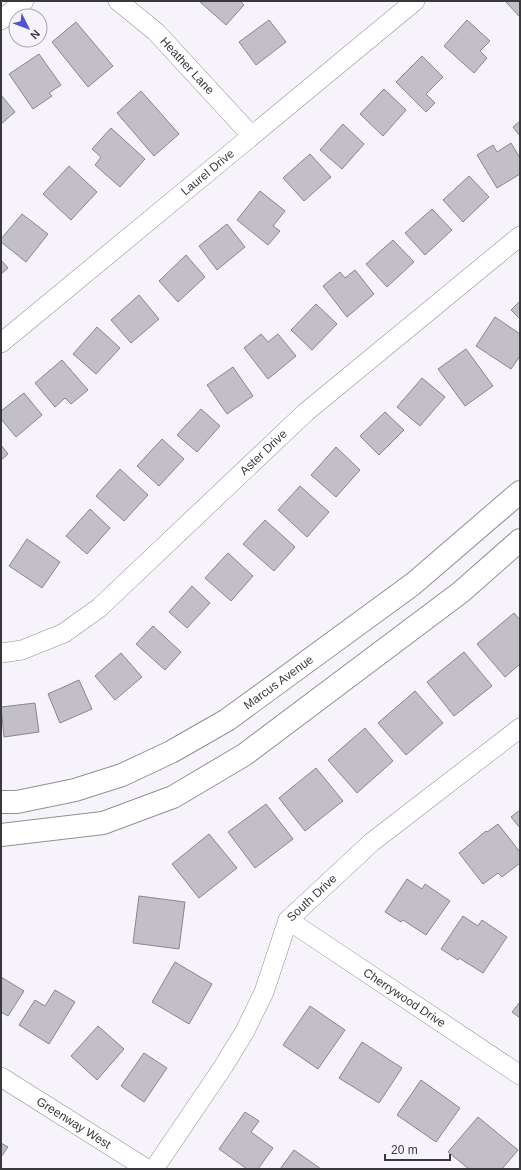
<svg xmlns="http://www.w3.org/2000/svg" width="521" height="1170" font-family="Helvetica,sans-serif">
<rect width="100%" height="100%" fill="#f6f3fb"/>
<g fill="#c2bfc6" stroke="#89878d">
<path d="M199,1h41l4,4 -18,20z"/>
<path d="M505,1h15v16z"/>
<path d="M269,20l17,22 -30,23 -17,-23z"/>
<path d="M467,20l23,21 -10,10 7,7 -13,15 -30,-27z"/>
<path d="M76,22l37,44 -25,21 -36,-45z"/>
<path d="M39,54l22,31 -12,8 3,3 -19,13 -24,-35z"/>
<path d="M422,56l21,21 -17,17 9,9 -9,9 -30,-30z"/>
<path d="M384,89l22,21 -23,26 -23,-22z"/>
<path d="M141,91l38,43 -25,22 -37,-43z"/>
<path d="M1,95l14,17 -14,12z"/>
<path d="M520,121v15l-7,-9z"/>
<path d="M343,124l21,20 -22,25 -22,-19z"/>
<path d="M111,128l34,31 -25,28 -25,-22 6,-8 -9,-8z"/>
<path d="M511,143l9,15v16l-23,14 -20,-33 16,-10 4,7z"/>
<path d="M310,154l21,23 -27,24 -21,-23z"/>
<path d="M69,166l28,26 -26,28 -28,-26z"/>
<path d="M469,176l20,21 -26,25 -20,-22z"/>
<path d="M260,191l25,20 -12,15 7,5 -12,14 -31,-25z"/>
<path d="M432,209l20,21 -27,25 -20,-22z"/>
<path d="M22,214l26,20 -22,28 -25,-20v-3z"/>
<path d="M227,224l18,23 -28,23 -18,-24z"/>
<path d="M393,240l21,22 -27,25 -21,-23z"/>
<path d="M186,255l19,22 -27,25 -19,-21z"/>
<path d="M1,260l7,8 -7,6z"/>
<path d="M355,270l19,24 -27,23 -24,-31 17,-14 5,6z"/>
<path d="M139,295l20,24 -28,24 -20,-23z"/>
<path d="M520,301v18l-9,-9z"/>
<path d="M316,304l21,20 -25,26 -21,-20z"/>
<path d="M495,317l25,17v22l-9,13 -35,-23z"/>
<path d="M97,327l23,21 -24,26 -23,-20z"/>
<path d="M261,334l7,8 10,-8 18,22 -28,23 -24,-31z"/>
<path d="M466,349l27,37 -28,20 -27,-37z"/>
<path d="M62,360l26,30 -17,14 -6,-6 -10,9 -20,-24z"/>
<path d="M233,367l20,29 -26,18 -20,-29z"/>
<path d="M422,378l23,19 -25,29 -23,-19z"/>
<path d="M24,393l18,22 -26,22 -15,-18v-8z"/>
<path d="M201,409l19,17 -23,26 -20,-17z"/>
<path d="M385,412l19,18 -25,25 -19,-19z"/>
<path d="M162,439l22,20 -25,27 -22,-20z"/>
<path d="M1,445l7,9 -7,6z"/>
<path d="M336,447l24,23 -24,27 -25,-22z"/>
<path d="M120,469l28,26 -24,26 -28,-25z"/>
<path d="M300,486l29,26 -22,25 -29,-27z"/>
<path d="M90,509l20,19 -23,26 -21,-18z"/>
<path d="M265,520l30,27 -21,24 -31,-27z"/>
<path d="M27,539l33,23 -18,26 -33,-22z"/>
<path d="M228,553l25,23 -22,25 -26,-23z"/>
<path d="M192,586l18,17 -23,25 -18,-16z"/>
<path d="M514,613l6,7v44l-15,13 -28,-33z"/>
<path d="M153,626l28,26 -16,18 -29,-26z"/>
<path d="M464,652l28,34 -38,30 -27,-34z"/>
<path d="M121,653l21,24 -27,23 -20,-24z"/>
<path d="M79,680l13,29 -32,14 -12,-29z"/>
<path d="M415,691l28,32 -37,32 -28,-32z"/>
<path d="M35,703l4,29 -35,5 -3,-30z"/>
<path d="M365,728l28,33 -36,32 -29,-33z"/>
<path d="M316,768l27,33 -38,30 -26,-33z"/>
<path d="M266,804l27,35 -38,29 -27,-36z"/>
<path d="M520,810v18l-9,-11z"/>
<path d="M498,824l22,28v11l-18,14 -4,-4 -15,11 -24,-31 27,-22 1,1z"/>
<path d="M209,834l28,34 -38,30 -27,-34z"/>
<path d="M407,879l15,10 3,-5 25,17 -24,34 -23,-15 -2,2 -16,-10z"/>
<path d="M139,896l46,6 -6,47 -46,-6z"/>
<path d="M463,916l15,10 4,-6 25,17 -24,36 -24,-15 -1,2 -17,-11z"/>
<path d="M175,962l37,22 -23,40 -37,-22z"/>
<path d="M1,977l23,14 -16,25 -7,-4z"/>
<path d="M55,990l20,12 -26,42 -30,-19 16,-25 10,6z"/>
<path d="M520,1002v16l-8,-6z"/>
<path d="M310,1006l35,24 -27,39 -35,-24z"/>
<path d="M98,1026l26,23 -27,31 -26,-24z"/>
<path d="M362,1042l40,26 -23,35 -40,-25z"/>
<path d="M144,1053l23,15 -23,34 -23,-16z"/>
<path d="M421,1080l39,28 -24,34 -39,-27z"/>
<path d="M245,1112l14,9 -8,11 22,16 -15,21h-11l-28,-20z"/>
<path d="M478,1117l40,33 -16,19h-33l-21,-17z"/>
<path d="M1,1143l7,4 -7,10z"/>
<path d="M294,1150l27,19h-41z"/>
</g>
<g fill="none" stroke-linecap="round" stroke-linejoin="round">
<g stroke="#928f96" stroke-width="20">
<g id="minor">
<path id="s1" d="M118,1l38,31 95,103"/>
<path d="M1,20l23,-19"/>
<path id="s2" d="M1,343l414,-342"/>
<path id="s3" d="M1,653l21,-3 42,-17 35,-25 207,-196 214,-176"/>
<path id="s4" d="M288,920l232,155"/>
<path id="s5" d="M1,1077l146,92"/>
<path id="s6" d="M154,1169l69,-102 22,-36 19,-39 24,-72 84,-78 148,-114"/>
</g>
</g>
<g stroke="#928f96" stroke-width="24">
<g id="primary">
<path id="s7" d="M1,802h16l58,-12 47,-15 49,-23 56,-32 186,-136 107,-92"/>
<path d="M1,835l102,-12 70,-26 71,-42 217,-163 59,-52"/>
</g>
</g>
<use href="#minor" stroke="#fff" stroke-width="19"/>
<use href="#primary" stroke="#fff" stroke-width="22"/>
</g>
<g text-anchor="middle" stroke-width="3" stroke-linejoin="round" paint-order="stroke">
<g font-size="12" fill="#39383b" stroke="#f6f3fb">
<text dy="4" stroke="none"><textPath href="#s1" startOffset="95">Heather Lane</textPath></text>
<text dy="4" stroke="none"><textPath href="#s2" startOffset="268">Laurel Drive</textPath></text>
<text dy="4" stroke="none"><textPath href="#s3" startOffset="336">Aster Drive</textPath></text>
<text dy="4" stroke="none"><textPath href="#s7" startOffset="307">Marcus Avenue</textPath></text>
<text dy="4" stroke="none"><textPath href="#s6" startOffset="317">South Drive</textPath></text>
<text dy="4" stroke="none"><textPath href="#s4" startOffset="140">Cherrywood Drive</textPath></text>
<text dy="4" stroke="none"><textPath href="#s5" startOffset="86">Greenway West</textPath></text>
</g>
</g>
<rect width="521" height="1170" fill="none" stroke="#39383b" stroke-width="4"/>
<g transform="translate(28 28) rotate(132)"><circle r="19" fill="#f6f3fb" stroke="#aaa8ae"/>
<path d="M0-3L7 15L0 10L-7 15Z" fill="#5055cb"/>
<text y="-6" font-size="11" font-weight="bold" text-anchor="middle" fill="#39383b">N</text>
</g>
<path d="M385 1154v6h65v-6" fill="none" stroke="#39383b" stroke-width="2"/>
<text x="391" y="1154" font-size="12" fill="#39383b" stroke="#f6f3fb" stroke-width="3" paint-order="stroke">20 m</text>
</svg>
